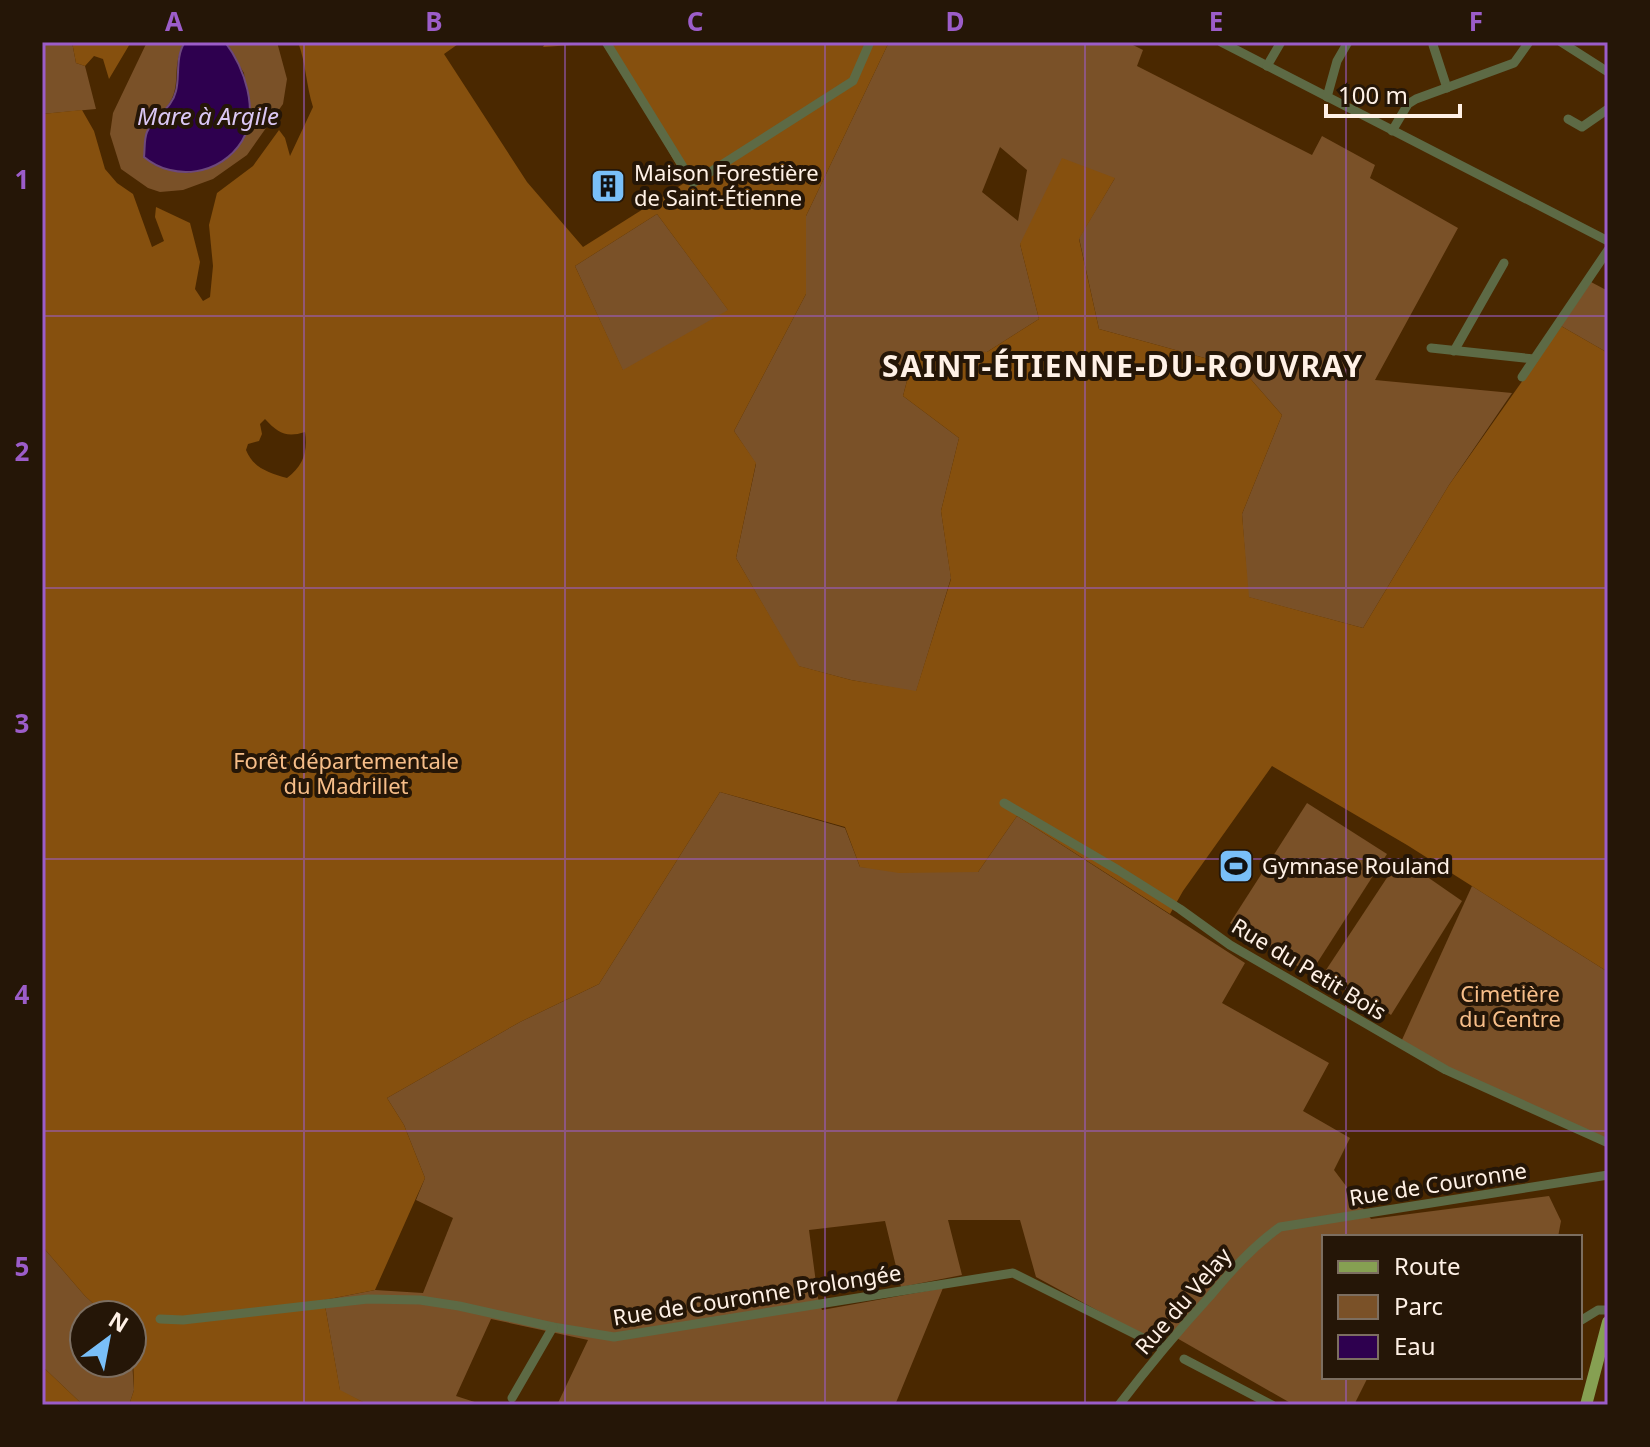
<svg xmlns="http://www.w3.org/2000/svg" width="1650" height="1447" font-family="'Noto Sans',sans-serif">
<rect width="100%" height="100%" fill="#4a2800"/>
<g fill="#7a5128" fill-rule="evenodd">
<path d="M42,42h30l4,21 9,3 11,43 -54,5z"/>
<path d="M147,42h38c-18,29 4,49 -29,76l-3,46 36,9 60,-55 -5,-45 -19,-31h52l10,37 -4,25 -36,51 -34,24 -30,11 -23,2 -12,-4 -27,-19 -11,-35 3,-21z"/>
<path d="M889,42h238l16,8 -6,16 175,89 10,-19 53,29 -5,13 88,50 -83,152 137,13 -63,92 -86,143 -115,-31 -6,-83 40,-99 -41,-47 -142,-39 -20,-91 36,-60 -95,66 19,75 -52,33 -72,-2 -12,46 56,42 -18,73 10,67 -35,114 -65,-12 -53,-14 -62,-108 20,-94 -22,-33 72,-137v-78zM1000,147l27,23 -9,51 -36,-29z"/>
<path d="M657,214l72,97 -106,60 -48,-105z"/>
<path d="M1591,282l17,9v62l-47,-27z"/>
<path d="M720,792l125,36 15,39 118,5 39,-56 228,147 -23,40 107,60 -26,48 47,27 -16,32 37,49 178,-23 12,25 -3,16h-234v140h44l-14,28h-60l-126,-72 -9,11 -123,-67 -16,-57h-72l14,55 -61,12 -16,-66 -76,9 9,68 4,12 121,-22 -48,117h-338l31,-65 -97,-21 -35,77 28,9h-115l-29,-14 -16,-91 51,-10 48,3 30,-75 -37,-18 9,-22 -21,-53 -17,-27 133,-76 79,-38z"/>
<path d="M1307,803l80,51 -77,120 -80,-51z"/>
<path d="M1400,858l62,43 -71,114 -65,-45z"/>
<path d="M1472,886l136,86v168l-162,-72 -45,-26z"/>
<path d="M42,1246l43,50 21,19h-22v48l48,-2 2,29 -5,15h-46l-41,-39z"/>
</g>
<g fill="#86500e" fill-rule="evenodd">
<path d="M72,42h59l-22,37 -6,-20 -9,-3 -9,10 -9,-3z"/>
<path d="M298,42h163l-17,12 83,128 56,65 103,-65 -39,-69 -45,-70 -59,4 3,-5h343l-83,174v78l-72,137 22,32 -20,95 63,108 52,14 65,11 35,-112 -10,-68 18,-73 -56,-42 12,-46 72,2 52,-33 -19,-75 42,-86 53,20 -36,61 20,90 142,39 41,47 -40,99 7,83 114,31 86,-143 112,-159 47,27v619l-201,-127 -135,-79 -89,125 -13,23 -153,-98 -39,56 -79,1 -39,-6 -15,-40 -125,-35 -121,192 -79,38 -133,76 17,27 21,53 -50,112 -51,10 16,90 29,15h-240l5,-15 -2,-75h-26l-21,-19 -43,-50v-1132l40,-4 12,21 11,38 12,14 16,11 19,53 12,-6 -9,-24 1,-10 34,16 10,39 -5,27 8,12 7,-4 3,-31 -4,-41 8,-32 36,-27 26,-36 6,8 5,18 23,-49c-7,-22 -7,-44 -15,-65zM657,214l71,96 -105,60 -48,-104zM265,419c13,14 21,19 40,13 3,20 -2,34 -18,46 -18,-5 -34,-10 -41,-28l2,-6 11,-3 3,-7 -2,-10z"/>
<path d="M42,1366l41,39h-41z"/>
</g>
<path fill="#2e004f" stroke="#6d487c" stroke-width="2" d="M185,42h40c19,25 35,69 17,99 -21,34 -68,41 -98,16 1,-8 0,-18 3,-25 7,-16 25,-23 29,-41 4,-15 -1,-34 9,-49z"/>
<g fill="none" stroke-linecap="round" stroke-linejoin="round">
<g stroke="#5d6a45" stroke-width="9">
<path d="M606,42l87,141 160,-102 17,-39"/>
<path d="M1221,42l387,199"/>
<path d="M1561,42l47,30"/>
<path d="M1433,45l14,43"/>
<path d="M1267,66l14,-24"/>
<path d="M1327,97l10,-36 11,-19"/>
<path d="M1568,119l14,8 26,-18"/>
<path d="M1392,131l16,-27 8,-5 98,-36 15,-21"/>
<path d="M1431,348l103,11"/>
<path d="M1454,351l50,-88"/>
<path d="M1522,377l86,-127"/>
<path d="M1004,803l114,67 62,39 50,36 216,125 162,73"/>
<path d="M160,1319l23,1 185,-21 52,1 39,6 94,21 61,10 399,-64 150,75"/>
<path d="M1580,1321l18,-11h10"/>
<path d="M1184,1359l88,46"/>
<path d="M512,1398l41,-71"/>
<path d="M1119,1405c29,-38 59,-74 91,-109 21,-25 43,-50 70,-69l328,-52"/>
</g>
<path stroke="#86a052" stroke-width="12" d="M1586,1405l22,-83"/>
</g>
<path fill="none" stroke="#9c5dc9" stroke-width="2" stroke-opacity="0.55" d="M304,42v1363M565,42v1363M825,42v1363M1085,42v1363M1346,42v1195M42,316h1566M42,588h1566M42,859h1566M42,1131h1566M1346,1377v28"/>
<defs>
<g id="building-square" transform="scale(1.8)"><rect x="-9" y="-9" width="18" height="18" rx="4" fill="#79bff8" stroke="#251607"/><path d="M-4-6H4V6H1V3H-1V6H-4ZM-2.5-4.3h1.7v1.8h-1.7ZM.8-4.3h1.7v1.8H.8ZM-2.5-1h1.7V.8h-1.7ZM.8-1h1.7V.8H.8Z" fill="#111"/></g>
<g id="stadium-square" transform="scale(1.8)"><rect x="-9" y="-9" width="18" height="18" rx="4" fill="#79bff8" stroke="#251607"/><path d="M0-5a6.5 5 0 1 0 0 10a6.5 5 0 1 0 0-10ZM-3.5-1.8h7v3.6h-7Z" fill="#111"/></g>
</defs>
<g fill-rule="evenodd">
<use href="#building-square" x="608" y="186"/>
<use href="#stadium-square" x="1236" y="866"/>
</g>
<g text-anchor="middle" stroke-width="8" stroke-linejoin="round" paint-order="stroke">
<g font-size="22" fill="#fff1e6" stroke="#251607" text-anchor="start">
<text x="634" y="181">Maison Forestière<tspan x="634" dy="25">de Saint-Étienne</tspan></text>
<text x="1262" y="874">Gymnase Rouland</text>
</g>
<g font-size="22" fill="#f7be89" stroke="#251607">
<text x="346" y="769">Forêt départementale<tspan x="346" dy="25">du Madrillet</tspan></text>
<text x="1510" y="1002">Cimetière<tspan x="1510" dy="25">du Centre</tspan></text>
</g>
<g font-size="22" fill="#fff1e6" stroke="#251607">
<text transform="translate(1309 969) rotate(31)" y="8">Rue du Petit Bois</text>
<text transform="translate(1438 1184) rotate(-9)" y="8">Rue de Couronne</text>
<text transform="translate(757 1295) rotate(-9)" y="8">Rue de Couronne Prolongée</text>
<text transform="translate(1183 1301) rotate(-49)" y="8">Rue du Velay</text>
</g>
<g font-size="24" font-style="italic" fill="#dac7f4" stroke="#251607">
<text x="208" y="125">Mare à Argile</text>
</g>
<g font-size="30" font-weight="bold" letter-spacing="2" fill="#fff1e6" stroke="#251607">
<text x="1123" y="377">SAINT-ÉTIENNE-DU-ROUVRAY</text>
</g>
</g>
<rect width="1650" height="1447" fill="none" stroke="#251607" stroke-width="88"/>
<rect x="1322" y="1235" width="260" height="144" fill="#251607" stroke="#7c6e60" stroke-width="2"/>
<rect x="1338" y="1261" width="40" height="12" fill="#86a052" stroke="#7c6e60" stroke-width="2"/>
<text x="1394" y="1275" font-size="24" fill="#fff1e6">Route</text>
<rect x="1338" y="1295" width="40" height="24" fill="#7a5128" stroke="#7c6e60" stroke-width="2"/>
<text x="1394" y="1315" font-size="24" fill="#fff1e6">Parc</text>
<rect x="1338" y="1335" width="40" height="24" fill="#2e004f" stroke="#7c6e60" stroke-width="2"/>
<text x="1394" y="1355" font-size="24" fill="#fff1e6">Eau</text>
<g transform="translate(108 1339) rotate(32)"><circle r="38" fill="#251607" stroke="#7c6e60" stroke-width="2"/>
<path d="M0-6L14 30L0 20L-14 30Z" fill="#79bff8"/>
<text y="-12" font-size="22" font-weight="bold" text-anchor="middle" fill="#fff1e6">N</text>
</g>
<path d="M1326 104v12h134v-12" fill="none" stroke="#fff1e6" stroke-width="4"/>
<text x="1338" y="104" font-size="24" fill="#fff1e6" stroke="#251607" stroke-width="6" paint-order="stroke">100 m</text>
<rect x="44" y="44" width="1562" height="1359" fill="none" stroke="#9c5dc9" stroke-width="3"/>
<g font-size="26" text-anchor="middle" font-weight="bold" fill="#9c5dc9">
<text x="174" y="31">A</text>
<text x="434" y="31">B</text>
<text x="695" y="31">C</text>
<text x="955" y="31">D</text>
<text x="1216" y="31">E</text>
<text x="1476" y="31">F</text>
<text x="22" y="189">1</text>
<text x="22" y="461">2</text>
<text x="22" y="733">3</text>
<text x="22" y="1004">4</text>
<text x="22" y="1276">5</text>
</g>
</svg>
